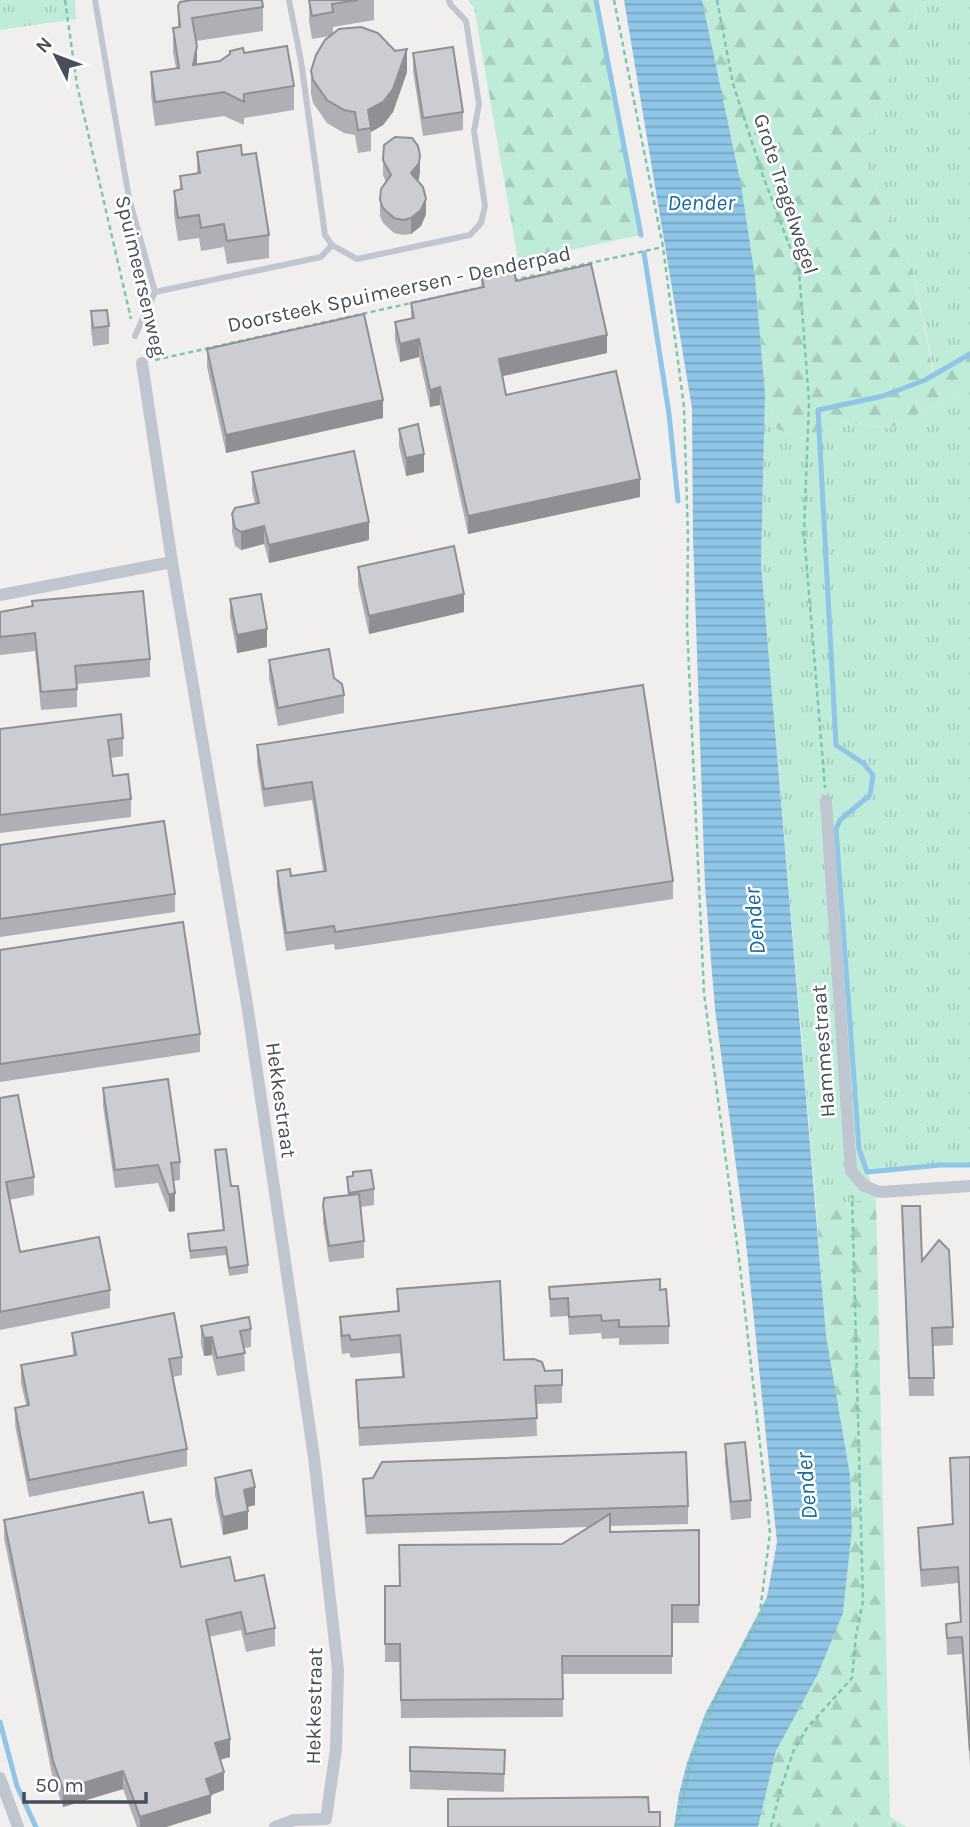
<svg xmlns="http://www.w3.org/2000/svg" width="970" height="1827" font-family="Karla,sans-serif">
<defs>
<pattern id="grass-tufts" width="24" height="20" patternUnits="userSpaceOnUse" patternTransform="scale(1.75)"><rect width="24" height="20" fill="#bfecd8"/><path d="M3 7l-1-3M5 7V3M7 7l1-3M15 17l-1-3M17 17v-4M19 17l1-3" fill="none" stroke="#a6ccbc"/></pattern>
<pattern id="forest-firs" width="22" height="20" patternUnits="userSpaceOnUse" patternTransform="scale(1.75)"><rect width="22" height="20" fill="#bfecd8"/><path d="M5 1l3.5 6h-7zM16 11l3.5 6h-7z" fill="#a6ccbc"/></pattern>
<pattern id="water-rules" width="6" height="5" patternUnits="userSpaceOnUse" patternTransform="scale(1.75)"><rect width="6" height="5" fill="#8fc5e6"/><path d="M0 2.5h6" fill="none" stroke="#77a2bd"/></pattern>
</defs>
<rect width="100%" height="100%" fill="#f1efee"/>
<g fill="url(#grass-tufts)">
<path d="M0,0h75l1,19 -76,11z"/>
<path d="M921,0h49v356l-36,15 -22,-104 -51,-113z"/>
<path d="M970,387v778h-29l-74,7 9,27 -60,7 -55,-642 4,-170 12,35 34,12 31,-19 48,6z"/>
</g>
<g fill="url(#forest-firs)">
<path d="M468,0h128l45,235 -123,26 -44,-254z"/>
<path d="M701,0h220l-60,154 51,113 21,104 37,-15v31l-80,41 -48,-6 -31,19 -34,-12 -12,-35 -10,-117z"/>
<path d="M876,1199l14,618 17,10h-149l18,-76 42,-77 25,-61 9,-84 -2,-54 -24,-140 -10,-129z"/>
</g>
<path fill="url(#water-rules)" d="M624,0h78l39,185 14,92 10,117 -4,170 65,771 24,140 2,54 -9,84 -25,61 -42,77 -18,76h-84l5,-33 8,-31 18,-49 62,-117 10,-55 -32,-309 -30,-224 -10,-122 -12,-350 -1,-129z"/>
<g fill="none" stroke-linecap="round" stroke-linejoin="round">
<g stroke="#8fc5e6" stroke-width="5">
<path d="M596,0l45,235"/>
<path d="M644,253l25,161 9,87"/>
<path d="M970,354l-45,26 -42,16 -65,14 18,335 27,18 10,12 -3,20 -30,25 -4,9 23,320 8,23 74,-7h29"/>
<path d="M0,1722l17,64 19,41"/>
</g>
<g stroke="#7ac7ae" stroke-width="2.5" stroke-dasharray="5 3.5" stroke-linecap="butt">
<path d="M65,0l12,85 54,234"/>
<path d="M614,0l49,247 21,160 4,130 -1,89 17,367 36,274 30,266 -11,87 -40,70 -27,70 -16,67"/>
<path d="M717,0l16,84 30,92 36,95 10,130 -5,132 21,255"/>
<path d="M513,280l150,-33"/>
<path d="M155,360l328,-73"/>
<path d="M771,1827l10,-39 12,-36 14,-24 45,-50 4,-43 7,-34 -11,-406"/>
</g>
<g stroke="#c0c6cf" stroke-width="6">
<path d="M95,0l34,198 26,94 -20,44"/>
<path d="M289,0l12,61 24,174 7,10 25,14 113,-24 11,-12 4,-17 -11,-75 5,-27 -13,-83 -16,-17 -1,-4"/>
<path d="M155,292l166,-35 11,-12"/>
</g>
<g stroke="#c0c6cf" stroke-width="12">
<path d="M142,363l30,199 75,442 67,453 24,213 -2,79 -10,70 -32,1 -19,7"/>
<path d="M0,595l172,-33"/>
<path d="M826,801l25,370 13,15 16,6 90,-6"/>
<path d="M0,1778l18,49"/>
</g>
</g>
<g fill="#afafb5">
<path d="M309,0h65v20l-41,7v7l74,38 -14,40 -10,13 -12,7v19l-13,2 -3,-18 -11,-2 -17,-10 -14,-20 -2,-9v-23l19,-35 -18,3 -3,-18z"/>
<path d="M178,6l85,1v24l-67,10 1,24 23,-4 24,-8 50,33v24l-50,8v7l-20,-9 -69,10 -4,-31v-23l25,-4 -3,-16v-24l5,-1z"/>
<path d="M413,53l50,59v18l-40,6 -10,-65z"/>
<path d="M197,152l45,3 27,80v23l-42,6 -3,-17 -23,4 -2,-13 -21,3 -4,-27v-23l6,-2v-13l17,-3z"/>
<path d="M383,160l37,11 -3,9 9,34 -5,12 -10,8 -8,1 -9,-2 -11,-10 -3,-7v-16l6,-18 -3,-7z"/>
<path d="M481,273l35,8 91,72 -105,23 4,19 134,102 -172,37 -28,-129 -10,2 -11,-50 -19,5 -5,-22v-18l16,-3v-16l70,-15z"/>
<path d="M91,311l18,15v18l-16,2 -2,-17z"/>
<path d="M207,349l176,69 -157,35 -19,-86z"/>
<path d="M399,429l25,43 -18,4 -7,-30z"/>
<path d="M252,472l117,68 -100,23 -5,-19 -23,6 -6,-4 -3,-14v-18l23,-10 -3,-14z"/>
<path d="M358,567l106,45 -95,22 -11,-49z"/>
<path d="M230,599l37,48 -30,6 -7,-36z"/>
<path d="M0,612l150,47v18l-73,7v23l-36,3 -6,-59 -35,4z"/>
<path d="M269,660l65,18 10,17v18l-66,13 -9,-48z"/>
<path d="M0,729l123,9v18l-12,2 2,18 18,23v18l-131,16z"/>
<path d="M257,745l416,136v18l-338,51 -1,-6 -48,7 -9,-62v-18l14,5 32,-5 -11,-71 -48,7 -7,-44z"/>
<path d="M0,845l175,49v18l-175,25z"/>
<path d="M0,950l200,84v18l-200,30z"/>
<path d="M103,1088l77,74v18l-7,1 2,30 -6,1 -11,-29 -43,5 -12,-82z"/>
<path d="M0,1098l34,79v18l-25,5 11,52 90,38v18l-110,22z"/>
<path d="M215,1150l16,36 17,79v8l-19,3 -3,-21 -36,4 -2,-25 35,-4z"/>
<path d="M353,1172l21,17v16l-13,2 3,34v17l-35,4 -6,-40v-16l25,-10 -1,-19 6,-1z"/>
<path d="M902,1206l20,55 31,66v18l-20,1 1,50h-25z"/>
<path d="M549,1287l111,3 9,36v18l-50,1v-7l-17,1 -1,-6 -32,2 -1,-19 -18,1z"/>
<path d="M397,1289l107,71 41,11 17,14v18l-26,1 1,32 -178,10 -3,-66 46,-3 -2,-24 -49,5 -2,-5 -7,1 -2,-19v-18l57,-6z"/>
<path d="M201,1326l50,3v18l-7,1 1,23 -28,5 -5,-21 -8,1 -3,-12z"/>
<path d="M72,1333l110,24v18l-9,2 14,72v17l-158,31 -14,-72v-17l11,-3 -5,-22v-18l52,-10z"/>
<path d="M725,1444l26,56v18l-20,2 -6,-58z"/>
<path d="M970,1457v310l-8,-113 -15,1 -1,-31 14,-1 -2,-40 -37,4 -3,-43v-16l34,-4 -2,-66z"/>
<path d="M215,1478l40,27 -8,2 1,22 -25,6 -8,-40z"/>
<path d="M363,1479l325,27v18l-78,2v6l89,-2v93h-27v51h-109v43l-162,1 -1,-56h-15v-76h15l162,-42 27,-17 -223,7 -3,-37z"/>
<path d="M4,1520l145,3 32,44 54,14 40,47v18l-29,6 -5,-22 -32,7 21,120 -10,3 4,30 -13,5v18l-45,14h-29l-14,-38 -60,18 -10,-28 -49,-241z"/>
<path d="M410,1747l95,3 -1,42 -94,-3z"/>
</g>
<g fill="#8f8f94">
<path d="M197,46v24l-4,-5z"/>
<path d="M407,49v23l-14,40 -10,13 -12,7 -3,-22z"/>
<path d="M420,155v16l-1,8 -8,10v-16z"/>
<path d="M426,199v15l-5,12 -10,8v-16z"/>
<path d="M607,335v18l-108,24v-18z"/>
<path d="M419,339v18l-19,5v-18z"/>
<path d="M440,387v18l-10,2v-17z"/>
<path d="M383,400v18l-157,35v-18z"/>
<path d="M424,454v18l-18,4v-18z"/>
<path d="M640,479v18l-172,37v-18z"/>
<path d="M369,522v18l-100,23v-18z"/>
<path d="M264,526v18l-23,6v-18z"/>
<path d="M464,594v18l-95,22v-18z"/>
<path d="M267,629v18l-30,6v-18z"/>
<path d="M175,1193v18l-6,1v-17z"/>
<path d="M212,1337v18l-8,1v-18z"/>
<path d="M255,1487v18l-11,3v-18z"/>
<path d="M248,1511v18l-25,6v-18z"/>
<path d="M230,1739v18l-15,4v-18z"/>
<path d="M123,1771v18l-60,18v-18z"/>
<path d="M224,1772v18l-13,5v18l-45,14h-26v-10l66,-38z"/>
</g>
<g fill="#ccccd3" stroke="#8f8f94" stroke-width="2">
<path d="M191,0h71l1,7 -71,11 5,28 -4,19 27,-4 10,-7v-3l13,-3 1,5 43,-7 7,40 -50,8v8l-20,-10 -69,10 -4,-30 28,-4 -6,-40 7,-1 -2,-21 2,-4z"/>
<path d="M309,0h49l-26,4 1,8 -21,4z"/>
<path d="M361,27l17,6 17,18 12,-2 -14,40 -10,13 -15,8 3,18 -13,2 -3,-18 -11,-2 -17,-10 -14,-20 -2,-9 5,-16 9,-15 14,-11z"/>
<path d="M453,47l10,65 -40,6 -10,-65z"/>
<path d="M395,137l17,1 6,8 2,9 -1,8 -8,10 12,14 3,12 -5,11 -10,8 -8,2 -9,-2 -11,-10 -3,-8 1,-11 10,-14 -8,-15 1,-15z"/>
<path d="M241,145l1,10 14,-2 13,82 -42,6 -3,-17 -23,4 -2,-13 -21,3 -4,-27 8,-2 -2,-13 20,-3 -3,-21z"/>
<path d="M591,264l16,71 -108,24 7,36 110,-24 24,108 -172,37 -28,-129 -10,3 -11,-51 -19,5 -5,-22 19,-4 -3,-15 73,-16 -3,-14 32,-7 3,15z"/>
<path d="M107,310l2,16 -16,2 -2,-17z"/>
<path d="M364,314l19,86 -157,35 -19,-86z"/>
<path d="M418,424l6,30 -18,4 -7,-29z"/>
<path d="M354,451l15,71 -100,23 -5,-19 -23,6 -6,-4 -3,-14 3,-6 24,-5 -7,-31z"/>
<path d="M454,546l10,48 -95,22 -11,-49z"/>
<path d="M143,591l7,68 -75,7 2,23 -36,3 -6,-59 -35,4v-25l33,-6 -1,-5z"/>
<path d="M261,594l6,35 -30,6 -7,-36z"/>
<path d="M329,649l5,29 8,6 2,11 -66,13 -9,-48z"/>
<path d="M643,685l30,196 -338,51 -1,-6 -48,7 -9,-62 13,-2 1,7 35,-5 -14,-89 -48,7 -7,-44z"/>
<path d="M121,714l2,24 -15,2 5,36 15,-2 3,25 -131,16v-86z"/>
<path d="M164,821l11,73 -175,25v-74z"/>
<path d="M183,922l17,112 -200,30v-114z"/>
<path d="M168,1079l12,83 -9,1 4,30 -6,2 -11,-30 -43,5 -12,-82z"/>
<path d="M18,1095l16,82 -28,5 14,70 79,-15 11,53 -110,22v-214z"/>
<path d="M226,1149l5,37h7l10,79 -19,3 -3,-21 -36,4 -2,-17 36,-4 -9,-80z"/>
<path d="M371,1170l3,19 -25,4 -2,-16 6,-1v-4z"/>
<path d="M359,1194l5,47 -35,5 -6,-40 1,-8z"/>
<path d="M902,1206h18l2,55 17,-21 10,10 4,77 -21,1 2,50h-25z"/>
<path d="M660,1279v11l6,-1 3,37 -50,1v-7l-17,1 -1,-6 -32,2 -1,-19 -18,1 -1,-12z"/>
<path d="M500,1281l4,79 30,-1 8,3 3,9 17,-1v15l-27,1 2,32 -178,10 -3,-48 48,-3 -4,-42 -49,5 -2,-5 -7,1 -2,-19 59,-6 -2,-22z"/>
<path d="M174,1313l8,44 -13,2 18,90 -158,31 -14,-72 14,-3 -8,-40 55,-10 -4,-22z"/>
<path d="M249,1317l2,12 -11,2 5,22 -28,5 -5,-21 -8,1 -3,-12z"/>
<path d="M745,1442l6,58 -20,2 -6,-58z"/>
<path d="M686,1452l2,54 -322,10 -3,-37 10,-1 9,-16z"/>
<path d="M970,1457v294l-8,-114 -15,1 -1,-14 15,-2 -3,-55 -37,3 -3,-42 35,-4 -3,-66z"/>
<path d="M251,1470l4,17 -11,3 4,21 -25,6 -8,-39z"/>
<path d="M143,1492l6,31 22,-4 10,48 49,-10 5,24 29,-6 11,53 -29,6 -5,-22 -35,8 24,119 -15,4 9,29 -18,7 5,16 -71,22 -17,-46 -60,18 -10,-28 -49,-241z"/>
<path d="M610,1514v18l89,-2v75h-27v51h-110l1,43 -162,1 -1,-56h-15v-58h15l-1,-41 163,-1z"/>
<path d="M410,1747l95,3 -1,24 -94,-3z"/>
<path d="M648,1797l1,15h11v15h-212v-28z"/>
</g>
<g text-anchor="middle" stroke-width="5" stroke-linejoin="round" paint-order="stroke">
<g font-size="21" fill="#484e5a" stroke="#fff">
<text transform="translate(786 194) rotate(72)" y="7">Grote Tragelwegel</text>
<text transform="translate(141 276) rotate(77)" y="7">Spuimeersenweg</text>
<text transform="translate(399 289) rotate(-12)" y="7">Doorsteek Spuimeersen - Denderpad</text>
<text transform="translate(823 1051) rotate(-94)" y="7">Hammestraat</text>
<text transform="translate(281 1100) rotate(82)" y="7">Hekkestraat</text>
<text transform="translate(314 1706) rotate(-89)" y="7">Hekkestraat</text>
</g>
<g font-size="23" font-style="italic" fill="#166b9f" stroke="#fff">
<text x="701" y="210">Dender</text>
<text transform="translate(754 921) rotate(-95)" y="8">Dender</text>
<text transform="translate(806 1486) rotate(-95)" y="8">Dender</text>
</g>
</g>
<g transform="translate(56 56) rotate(312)" stroke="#ffffff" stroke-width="5" paint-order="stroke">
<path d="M0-5L12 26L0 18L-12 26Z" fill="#484e5a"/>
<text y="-10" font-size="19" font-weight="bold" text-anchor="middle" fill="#484e5a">N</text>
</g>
<path d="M24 1792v10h122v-10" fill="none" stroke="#484e5a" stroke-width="3.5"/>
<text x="35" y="1792" font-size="21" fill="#484e5a" stroke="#ffffff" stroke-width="5" paint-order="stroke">50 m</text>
</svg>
